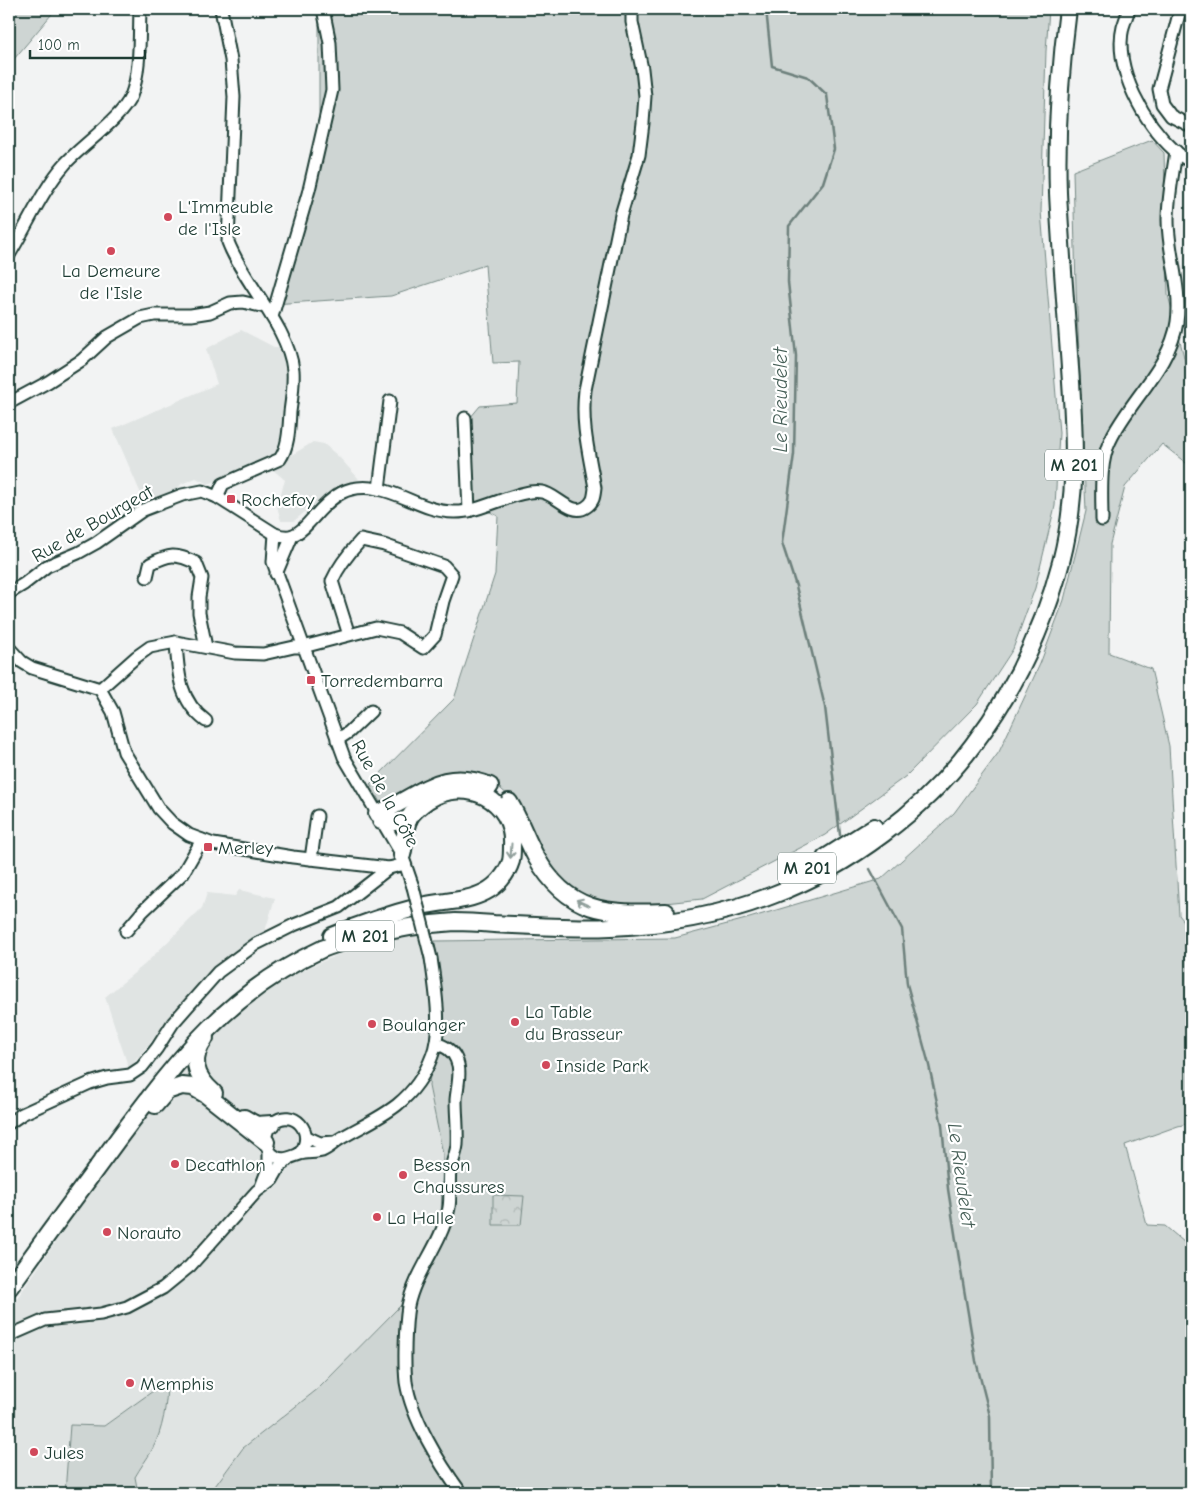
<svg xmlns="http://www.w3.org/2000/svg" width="1200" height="1502" font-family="'Comic Neue',sans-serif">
<defs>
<pattern id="forest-crowns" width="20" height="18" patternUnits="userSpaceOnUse" patternTransform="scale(1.25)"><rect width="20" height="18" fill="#ced5d3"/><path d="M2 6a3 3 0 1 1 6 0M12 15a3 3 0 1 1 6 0" fill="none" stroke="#b0b8b6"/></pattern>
</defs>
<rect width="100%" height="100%" fill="#f2f3f3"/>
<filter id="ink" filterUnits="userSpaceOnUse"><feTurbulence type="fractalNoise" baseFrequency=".02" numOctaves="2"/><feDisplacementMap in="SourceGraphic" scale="10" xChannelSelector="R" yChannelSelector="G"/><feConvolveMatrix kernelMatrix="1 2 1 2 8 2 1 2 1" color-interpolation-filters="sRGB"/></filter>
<g filter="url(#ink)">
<g fill="#e0e4e3">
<path d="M241,330l33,17h8l5,14 2,17 -7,68 10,9 21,-13 11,2 15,13 20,22 -21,8 -15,10 -29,24h-13l-4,-15 8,-26 -21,-18 -56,22 -12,-6 -15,6 -3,5 -34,12 -31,-72 104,-45 -11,-35z"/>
<path d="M239,890l36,8 -12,40 -53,40 -45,46 -36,45 -24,-72 39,-32 58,-57 5,-15 28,3z"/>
<path d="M417,933l18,8 3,40 -9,105 14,68 -2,65 -38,84 -84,85 -76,60 -33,45h-72l-3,-16 17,-27 6,-13 7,-25 2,-30 -63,44 -34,-1 -5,68h-56v-183l87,-127 71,-97 56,-61 38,-32 38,-21 47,-21 42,-13z"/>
</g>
<g fill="#ced5d3" stroke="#768984">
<path d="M9,9h47l-47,56z"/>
<path d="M319,9h730l-3,42 -5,160 18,222 -4,73 -20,82 -22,61 -36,55 -71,72 -81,59 -123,64 -74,8 -50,-12 -28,-25 -30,-64 -28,-25 -32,-8 -44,10 -34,23 -12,-22 84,-85 41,-125 3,-58 -24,-12 -4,-86 10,-12 37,-3 2,-41 -26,1 -8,-98 -94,31 -118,8 46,-169z"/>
<path d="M1152,140l12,13 4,142 23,89v83l-29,-23 -37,43 -15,57 -1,109 42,16 18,77 10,169 12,15v193l-13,3 -53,19 22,80 18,1 26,22v245h-981l33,-45 76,-60 84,-85 38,-84 2,-65 -14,-68 9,-105 -3,-40 240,-3 71,-19 135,-40 73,-66 45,-61 41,-88 24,-64 22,-89 -10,-224 -3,-116z"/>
<path d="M167,1381c0,23 -4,49 -15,69 -5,9 -12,18 -17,27l3,16h-73l5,-68 34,1z"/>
</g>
<path fill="url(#forest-crowns)" stroke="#768984" d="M493,1195l31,1 -3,29h-28z"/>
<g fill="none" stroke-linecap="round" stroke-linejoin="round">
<g stroke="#6d807b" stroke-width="2.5">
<path d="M766,9l6,57 36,11 19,18 7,54 -11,34 -34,43 -1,56 8,74 -2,98 -12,89 14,43 29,121 15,128"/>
<path d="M870,869l32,60 5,55 21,77 14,64 6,64 11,70 17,102 14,55 1,77"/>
</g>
<g stroke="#1f3d34" stroke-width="15">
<g id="minor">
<path d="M1129,9c-2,6 -4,12 -6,18 -10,42 22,97 52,124 5,4 11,8 16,11"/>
<path d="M1183,9l-4,5 -20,75 3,15 9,12 20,10"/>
<path d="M9,255c18,-29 33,-65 56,-91 17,-19 57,-46 66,-68 10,-25 8,-61 9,-87"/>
<path d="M272,317l37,-127 23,-100 -2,-47 -7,-34"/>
<path d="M9,403l39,-21 34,-22 25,-23 33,-19 14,-3h37l19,-3 20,-9 13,-1 22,5"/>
<path d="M465,418l4,93"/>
<path d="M379,489l11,-88"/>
<path d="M217,497l6,-13 57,-25c9,-13 9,-32 10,-47 2,-14 4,-29 3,-42 -4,-42 -50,-88 -65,-128l6,-145 -3,-37 -10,-51"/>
<path d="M1102,520c0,-24 -3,-57 8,-79 18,-39 61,-75 67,-119 5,-34 -9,-68 -9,-102 0,-23 5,-46 8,-69"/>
<path d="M275,534l-2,28 71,195 58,98 11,32"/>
<path d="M276,574l16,-38"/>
<path d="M147,577l3,-13c19,-10 26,-11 46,-1l6,15 -3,19v16l7,34"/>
<path d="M9,593l15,-9 23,-18 31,-13 18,-10 47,-33 39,-15 20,-4 15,6 58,37c6,2 12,4 18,1 9,-3 14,-11 20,-17 19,-22 34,-35 65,-29 26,5 48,23 76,23 28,1 64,-24 88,-20 14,2 30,25 44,15 8,-5 8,-11 9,-19 -6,-35 -14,-63 -10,-98l36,-175 18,-60 4,-32 2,-27 -3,-27 -10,-47v-13"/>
<path d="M176,642c2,31 3,59 30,79"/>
<path d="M9,648l13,14 10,6 68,21 13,23 11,40 35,57 13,14 17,12 24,9 80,13 96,11 16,-4"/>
<path d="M100,689l36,-32 14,-10 10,-2 16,-3 59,11 28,1 31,-7h9l73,-19 24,5 23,15 12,-13 8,-34 9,-26 -8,-9 -60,-21 -23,-5c-12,13 -22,25 -29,41l17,54"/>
<path d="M337,740l12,-8 22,-21"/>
<path d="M311,859l6,-43"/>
<path d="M126,931l17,-20 40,-38 19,-33"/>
<path d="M436,1044c8,1 17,7 20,15 6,12 1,28 0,41 0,15 2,30 1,45 -1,9 -5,17 -7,26 -2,14 2,28 -2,41 -8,34 -33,60 -40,94 -3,19 -4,57 -2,76 6,37 33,81 55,111"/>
<path d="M9,1123l13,-9 68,-31 17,-5 23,-3 12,-8 15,-19 16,-25 45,-51 38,-28 38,-19 45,-18 50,-39"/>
<path d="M307,1137l13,6 15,-1"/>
<path d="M299,1154c19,-21 -7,-48 -26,-31 -9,8 -10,22 -1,31 10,9 18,3 28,0 7,-2 15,-1 22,-3 7,-3 11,-7 16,-11 20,-12 41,-21 59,-35 16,-13 28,-30 35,-49 11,-27 3,-69 -1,-98"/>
<path d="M261,1187l8,-21v-17"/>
<path d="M13,1334l32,-14 56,-6 26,-7 36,-19 27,-22 67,-75 15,-11 8,-14 8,-7"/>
</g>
</g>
<g stroke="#1f3d34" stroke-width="20">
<g id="highway">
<path d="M509,802c11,18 17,37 27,55 32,57 71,57 130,55"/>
<path d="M377,814c43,-18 64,-48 113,-28"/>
<path d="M381,821l14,1 14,-3"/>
<path d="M825,858l49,-31"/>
<path d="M332,936c29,-12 59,-22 90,-30 20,-5 44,-4 63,-14 12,-6 22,-18 26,-31 1,-4 1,-10 1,-15 3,-47 -47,-70 -84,-46 -7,5 -15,11 -19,18 -5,10 -4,27 -7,37"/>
<path d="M205,1038c-15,21 -11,38 9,55"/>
<path d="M155,1105l12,-14 15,-5 11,1 12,7 61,48"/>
<path d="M244,1118l12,7 16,-1"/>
<path d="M9,1288c36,-50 72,-99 109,-149 61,-81 109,-146 204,-190 12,-5 25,-8 37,-11 32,-9 63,-14 96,-16 13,0 26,1 39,2 39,2 78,5 117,3 54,-2 111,-12 162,-32 75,-28 152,-85 200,-150 41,-54 71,-118 88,-183 17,-66 14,-127 9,-194 -4,-58 -9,-116 -12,-175 -2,-61 2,-123 10,-184"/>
</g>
</g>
<use href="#minor" stroke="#fff" stroke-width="11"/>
<use href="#highway" stroke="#fff" stroke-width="16"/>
<g stroke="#1f3d34" stroke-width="15" stroke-linecap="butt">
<path id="minor-bridge" d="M413,887l18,71"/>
</g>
<use href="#minor-bridge" stroke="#fff" stroke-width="11"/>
</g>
<defs><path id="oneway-shaft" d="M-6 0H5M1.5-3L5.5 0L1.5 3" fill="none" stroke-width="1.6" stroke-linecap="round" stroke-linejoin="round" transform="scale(1.25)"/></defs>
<g stroke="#8f9e9a">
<use href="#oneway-shaft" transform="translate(511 851) rotate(94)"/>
<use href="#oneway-shaft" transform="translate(583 903) rotate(-155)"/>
</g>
</g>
<g fill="#d1495b" stroke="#fff" stroke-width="2">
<circle cx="168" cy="217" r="5"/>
<circle cx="111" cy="251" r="5"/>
<rect x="226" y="494" width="10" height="10" rx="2.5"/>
<rect x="306" y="675" width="10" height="10" rx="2.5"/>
<rect x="203" y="842" width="10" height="10" rx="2.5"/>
<circle cx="515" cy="1022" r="5"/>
<circle cx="372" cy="1024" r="5"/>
<circle cx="546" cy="1065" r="5"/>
<circle cx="175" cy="1164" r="5"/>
<circle cx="403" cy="1175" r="5"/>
<circle cx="377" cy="1217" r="5"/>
<circle cx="107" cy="1232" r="5"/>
<circle cx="130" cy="1383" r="5"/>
<circle cx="34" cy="1452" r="5"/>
</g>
<g text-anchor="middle" stroke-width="4.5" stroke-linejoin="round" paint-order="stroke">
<g fill="#fff" stroke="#627771" stroke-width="1">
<rect x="1045" y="449.5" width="58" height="31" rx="4"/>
<rect x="778" y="852.5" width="58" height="31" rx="4"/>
<rect x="336" y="920.5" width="58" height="31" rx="4"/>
</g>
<g font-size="18" font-weight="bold" fill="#1f3d34">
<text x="1074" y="471">M 201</text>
<text x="807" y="874">M 201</text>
<text x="365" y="942">M 201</text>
</g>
<g font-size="19" fill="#1f3d34" stroke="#fff" text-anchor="start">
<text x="178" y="213">L'Immeuble<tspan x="178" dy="22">de l'Isle</tspan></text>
<text x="111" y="277" text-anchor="middle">La Demeure<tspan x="111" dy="22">de l'Isle</tspan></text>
<text x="241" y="506">Rochefoy</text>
<text x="321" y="687">Torredembarra</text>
<text x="218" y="854">Merley</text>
<text x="525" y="1018">La Table<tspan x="525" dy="22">du Brasseur</tspan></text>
<text x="382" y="1031">Boulanger</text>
<text x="556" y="1072">Inside Park</text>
<text x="185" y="1171">Decathlon</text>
<text x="413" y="1171">Besson<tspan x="413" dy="22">Chaussures</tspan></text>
<text x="387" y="1224">La Halle</text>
<text x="117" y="1239">Norauto</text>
<text x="140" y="1390">Memphis</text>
<text x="44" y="1459">Jules</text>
</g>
<g font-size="19" fill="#1f3d34" stroke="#fff">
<text transform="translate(92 523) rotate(-30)" y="7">Rue de Bourgeat</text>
<text transform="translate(386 793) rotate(61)" y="7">Rue de la Côte</text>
</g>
<g font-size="20" font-style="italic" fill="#465f57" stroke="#fff">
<text transform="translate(780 400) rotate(-90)" y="7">Le Rieudelet</text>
<text transform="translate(962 1175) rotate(82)" y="7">Le Rieudelet</text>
</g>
</g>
<rect width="1200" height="1502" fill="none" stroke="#fff" stroke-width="30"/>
<rect x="15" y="15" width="1170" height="1472" fill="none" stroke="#1f3d34" stroke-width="2" filter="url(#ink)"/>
<path d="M30 50v8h115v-8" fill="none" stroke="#1f3d34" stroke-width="2.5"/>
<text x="38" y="50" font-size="15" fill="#1f3d34" stroke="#ffffff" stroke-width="4" paint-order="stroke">100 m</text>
</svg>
